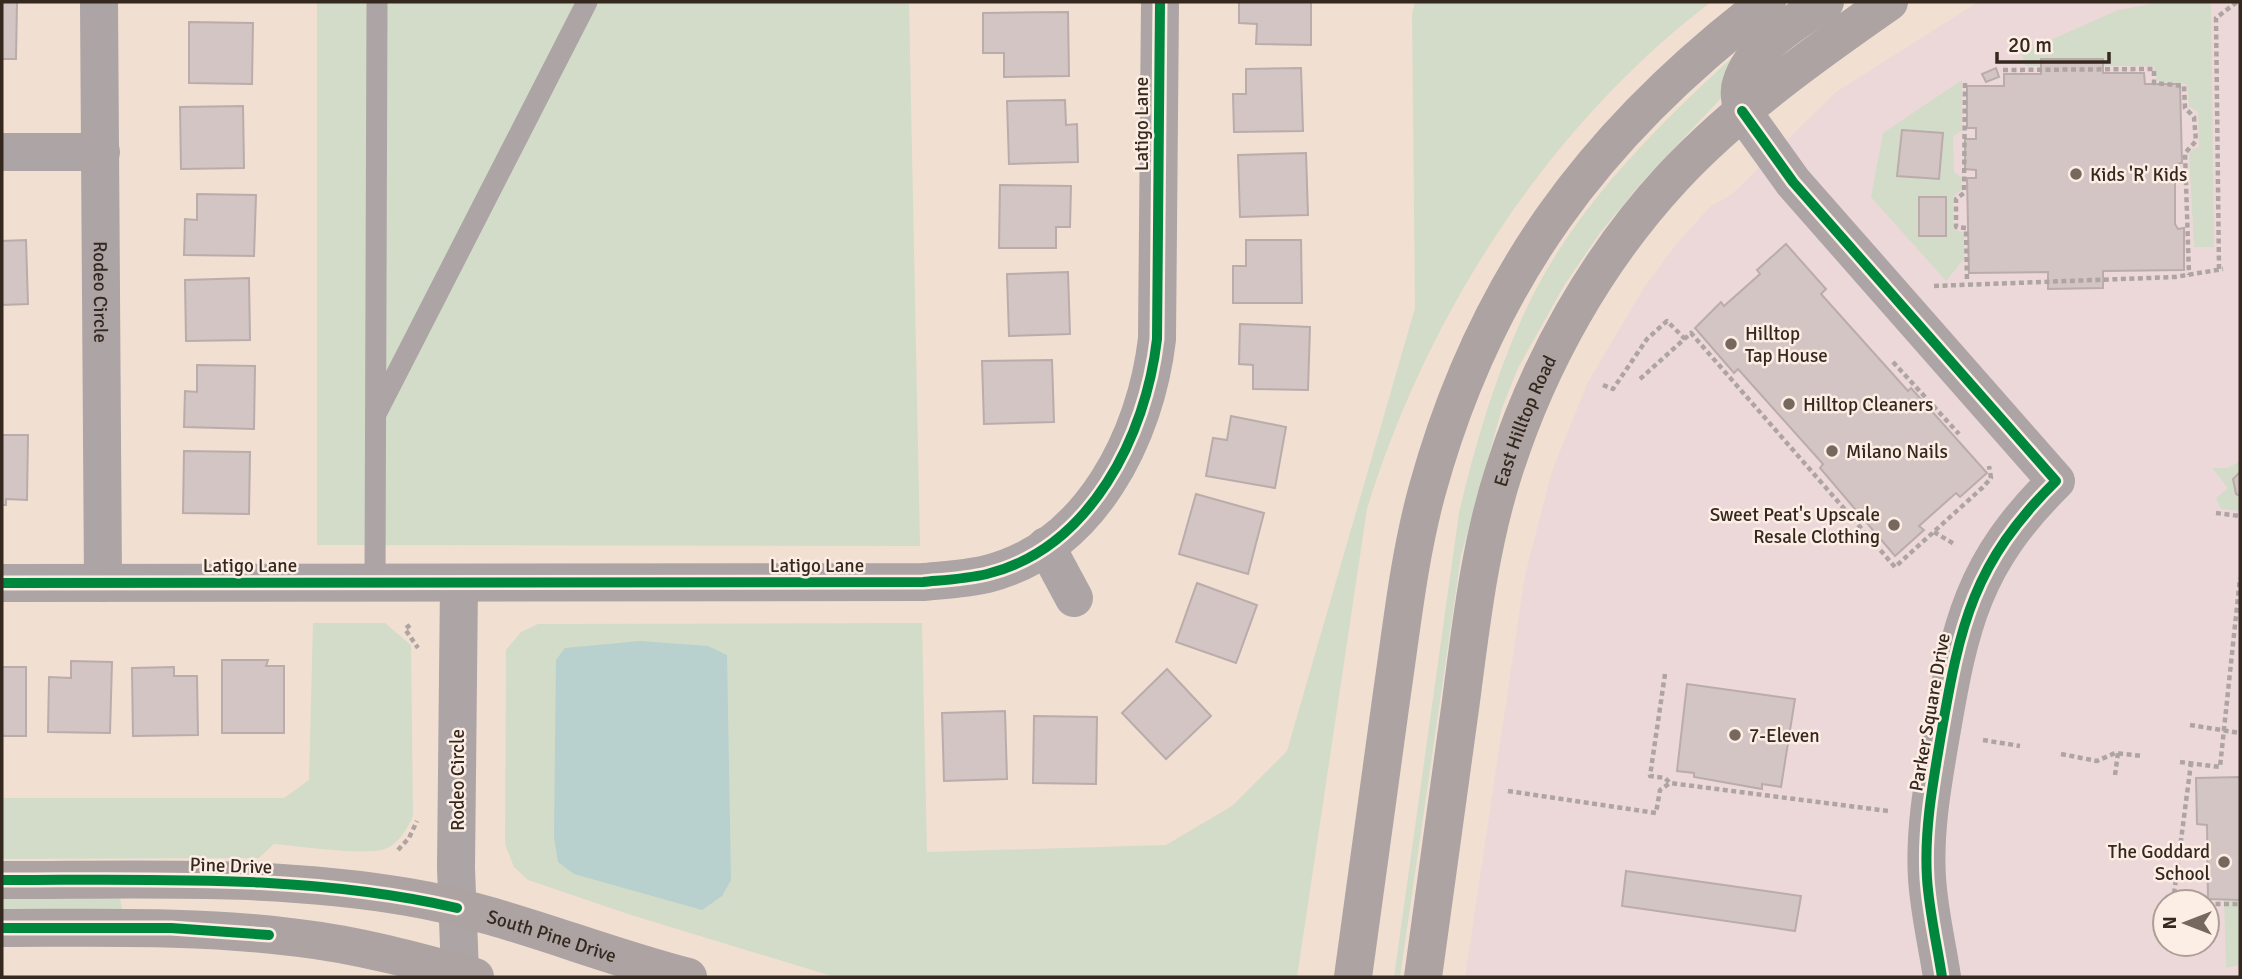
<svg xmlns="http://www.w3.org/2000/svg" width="2242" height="979" font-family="Signika,sans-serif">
<rect width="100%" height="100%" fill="#f1dfd2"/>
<path fill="#edd8d9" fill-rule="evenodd" d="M1978,2h262v975h-775l60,-402 27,-104 36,-89 57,-96 32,-43 34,-37 20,-11 105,-103zM2165,902h42v42h-42z"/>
<g fill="#d3dcc9">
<path d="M317,2h592l11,544 -603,-1z"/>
<path d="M1415,2h296c-163,124 -284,312 -344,507l-70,468h-462l-204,-62 -103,-35 -14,-13 -9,-23 1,-194 15,-18 17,-8 384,-1 5,229 239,-7 66,-39 55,-55 128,-443 -3,-294z"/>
<path d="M2162,2h49l3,245h-20l-5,-95 10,-5 -1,-35 -9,-6 -2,-22 -30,-3 -3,-15h-128l-5,-13 97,-43z"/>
<path d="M1740,50l-13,42 -85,90 -42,51 -35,51 -47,84 -16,40 -41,148 -61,421h-6l65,-464c16,-68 35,-133 64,-197 47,-105 133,-189 217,-266z"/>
<path d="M1962,80v51l-9,5 1,36 7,5 1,12 -9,8v32l11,4v26l-18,22 -75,-84 12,-64z"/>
<path d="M2240,461v50l-19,-2 -5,-11 12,-10 -16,-20h16z"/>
<path d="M313,623h72l26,22 2,171c-6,13 -14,28 -28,33 -22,7 -85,-3 -111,-5l-15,14 -257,1v-61h282l25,-18z"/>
<path d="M2,893l118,4 2,13 -120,7z"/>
<path d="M2224,900h16v65l-14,3z"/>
</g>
<path fill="#b8d0ce" d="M640,641l68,5 19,9 4,225 -9,16 -20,14 -128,-36 -16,-12 -4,-25 2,-177 9,-12z"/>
<g fill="#d2c5c3" stroke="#baacab" stroke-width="2">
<path d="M2,2h15l-1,57h-14z"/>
<path d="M1239,2h72v43l-55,-1 1,-20 -18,-1z"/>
<path d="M1068,12l1,64 -65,1v-24h-21v-40z"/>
<path d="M189,22l64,1 -1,61 -63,-1z"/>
<path d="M2041,59h62v14h41l1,11h35l2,79 -7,1v60l3,5 6,-1v42l-81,1v17l-55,1v-17l-79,1 -2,-95h9v-8l-11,-1v-30h11v-11h-9v-42h37v-12h37z"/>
<path d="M1301,68l2,63 -69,1 -1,-38h13v-25z"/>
<path d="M1996,68l3,9 -13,5 -4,-8z"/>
<path d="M1065,100l1,25 11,-1 1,38 -69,2 -2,-63z"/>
<path d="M243,106l1,62 -63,1 -1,-62z"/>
<path d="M1902,130l41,3 -4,46 -42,-3z"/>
<path d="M1306,153l2,62 -68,2 -2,-62z"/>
<path d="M1000,185l71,1 -1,41h-14v21h-57z"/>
<path d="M197,194l59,1 -2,61 -70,-1 1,-36 12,1z"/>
<rect x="1919" y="197" width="27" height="39"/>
<path d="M26,240l2,64 -26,1v-64z"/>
<path d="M1246,240h55l1,63h-69v-37h13z"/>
<path d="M1786,244l40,45 -5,5 87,97 3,-3 76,85 -27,24 -4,-4 -37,33 5,4 -29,26 -75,-88 3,-4 -85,-95 -4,4 -39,-45 26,-26 3,4 36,-32 -3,-4z"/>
<path d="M1068,272l2,62 -61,2 -2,-62z"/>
<path d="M249,278l1,62 -64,1 -1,-61z"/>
<path d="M1240,324l70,3 -2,63 -55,-1v-24l-14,-1z"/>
<path d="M1052,360l2,62 -70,2 -2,-63z"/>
<path d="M197,365l58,1 -1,63 -70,-2 1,-36 12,1z"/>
<path d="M1231,416l55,11 -11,61 -69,-12 7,-38 14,2z"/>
<path d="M2,435h26l-1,65 -21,-1v6h-4z"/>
<path d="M184,451l66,1 -1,62 -66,-1z"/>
<path d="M2240,472v24l-4,-2 -3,-15z"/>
<path d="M1196,494l68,19 -16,61 -69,-20z"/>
<path d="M1197,583l60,22 -21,58 -60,-21z"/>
<path d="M222,660h46l-2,6h18v67h-62z"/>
<path d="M71,661l41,1 -2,71 -62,-1 1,-55 22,1z"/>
<rect x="2" y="667" width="24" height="69"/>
<path d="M174,667v9h23l1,59 -65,1 -1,-68z"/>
<path d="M1167,669l44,47 -45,43 -44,-46z"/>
<path d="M1687,684l108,15 -14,88 -19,-3v5l-68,-12v-4l-17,-2z"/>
<path d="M1005,711l2,68 -63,2 -2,-68z"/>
<path d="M1034,716l63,1 -1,67 -63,-1z"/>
<path d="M2240,777v123l-32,-1 -1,-74 -10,-1 -1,-46z"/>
<path d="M1626,871l175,25 -6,35 -173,-25z"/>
</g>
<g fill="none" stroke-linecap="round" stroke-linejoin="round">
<g stroke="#aea5a2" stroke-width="4.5" stroke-dasharray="5 3.5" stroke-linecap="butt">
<path d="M2003,70l151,-1v14l30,3 1,22 9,9 2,24 -11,12 4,122"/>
<path d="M1965,83l-1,110 -8,6v28l10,1 1,54"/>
<path d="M2219,269l-3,-251 21,-16"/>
<path d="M1934,286l241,-9 48,-8"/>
<path d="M1893,362l66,72"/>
<path d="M1640,379l51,-46 204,234 87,-79 9,-10 -2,-12"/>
<path d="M1603,385l10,4 34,-50 20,-18 18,18"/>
<path d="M2216,513l24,3"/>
<path d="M1934,532l22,13"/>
<path d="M410,625l-5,4 13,19"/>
<path d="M1665,674l-15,102 15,2 5,5 218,28"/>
<path d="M2190,725l50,8"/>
<path d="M1983,740l37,6"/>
<path d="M2061,754l36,7 18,-8 27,3"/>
<path d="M2180,762l40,5 20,-189"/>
<path d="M2115,775l3,-22"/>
<path d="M1508,791l148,22 4,-23 10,-7"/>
<path d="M398,850l11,-12 8,-17"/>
<path d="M2173,902l18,-139"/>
<path d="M2207,904h33"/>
</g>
<g stroke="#aca4a5" stroke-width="21">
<path d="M377,412l210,-410"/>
<path d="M375,582l2,-580"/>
</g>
<g stroke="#aca4a5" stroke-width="38">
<path id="s1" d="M99,2l4,581"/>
<path d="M1742,111l51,71 263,299c-83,82 -96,143 -115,254 -8,47 -17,95 -14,143 2,33 10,66 15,99"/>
<path d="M2,152h99"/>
<path d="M1046,546l28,52"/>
<path d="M2,583l921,-1c21,-2 43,-3 64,-8 104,-26 159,-139 170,-235l3,-337"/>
</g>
<path stroke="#aca4a5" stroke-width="38" d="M459,583l-3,285 4,105"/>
<g stroke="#ada3a2" stroke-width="38">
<path d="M1742,111c-1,-8 -4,-19 -1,-27 11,-38 53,-61 84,-82"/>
<path id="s2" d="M2,880c134,0 273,-6 406,17 96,16 186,56 280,80"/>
<path d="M2,928c99,0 198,-3 297,10 60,7 118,23 176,39"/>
<path d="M1353,977c13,-95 26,-190 39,-284 10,-68 17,-136 35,-202 58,-211 168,-358 340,-489"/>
<path id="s3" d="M1423,977c13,-92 25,-184 38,-276 10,-77 19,-156 43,-230 34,-107 92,-211 169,-294 64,-68 140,-122 216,-175"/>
</g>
<g stroke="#fceee5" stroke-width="15">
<g id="cycleway">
<path d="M1742,111l51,71 263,299c-83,82 -96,143 -115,254 -8,47 -17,95 -14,143 2,33 10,66 15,99"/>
<path d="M2,583l921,-1c21,-2 43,-3 64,-8 104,-26 159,-139 170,-235l3,-337"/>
<path d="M2,880c151,0 307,-6 455,28"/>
<path d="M2,928h169l98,7"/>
</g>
</g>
<use href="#cycleway" stroke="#00873e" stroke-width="10"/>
</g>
<g fill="#77685e" stroke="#fceee5" stroke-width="2.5">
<circle cx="2076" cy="174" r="7"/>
<circle cx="1731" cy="344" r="7"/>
<circle cx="1789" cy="404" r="7"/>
<circle cx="1832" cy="451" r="7"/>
<circle cx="1894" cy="525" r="7"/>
<circle cx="1735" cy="735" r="7"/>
<circle cx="2224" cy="862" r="7"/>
</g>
<g text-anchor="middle" stroke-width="5" stroke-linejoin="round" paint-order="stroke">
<g font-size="19" fill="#35281f" stroke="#fceee5">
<text transform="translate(1141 124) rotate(-90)" y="7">Latigo Lane</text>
<text dy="7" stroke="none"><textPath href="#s1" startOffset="290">Rodeo Circle</textPath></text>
<text dy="7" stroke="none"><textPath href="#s3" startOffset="567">East Hilltop Road</textPath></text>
<text x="250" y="572">Latigo Lane</text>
<text x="817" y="572">Latigo Lane</text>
<text transform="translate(1929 712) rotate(-80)" y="7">Parker Square Drive</text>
<text transform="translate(457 780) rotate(-90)" y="7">Rodeo Circle</text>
<text transform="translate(231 865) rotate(2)" y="7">Pine Drive</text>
<text dy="7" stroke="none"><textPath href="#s2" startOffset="556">South Pine Drive</textPath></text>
</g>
<g font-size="19" fill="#35281f" stroke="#fceee5" text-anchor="start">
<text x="2090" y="181">Kids 'R' Kids</text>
<text x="1745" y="340">Hilltop<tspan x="1745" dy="22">Tap House</tspan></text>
<text x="1803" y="411">Hilltop Cleaners</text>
<text x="1846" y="458">Milano Nails</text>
<text x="1880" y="521" text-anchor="end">Sweet Peat's Upscale<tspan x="1880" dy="22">Resale Clothing</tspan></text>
<text x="1749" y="742">7-Eleven</text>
<text x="2210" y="858" text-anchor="end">The Goddard<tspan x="2210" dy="22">School</tspan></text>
</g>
</g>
<rect width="2242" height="979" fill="none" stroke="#35281f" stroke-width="7"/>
<g transform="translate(2186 923) rotate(270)"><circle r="33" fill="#fceee5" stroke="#ac9f96" stroke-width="2"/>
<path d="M0-5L12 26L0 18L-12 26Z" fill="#77685e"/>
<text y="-10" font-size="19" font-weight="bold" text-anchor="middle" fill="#35281f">N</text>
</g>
<path d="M1997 52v10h112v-10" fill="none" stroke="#35281f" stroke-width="3.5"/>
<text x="2008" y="52" font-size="21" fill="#35281f" stroke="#fceee5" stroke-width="5" paint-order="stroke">20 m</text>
</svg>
